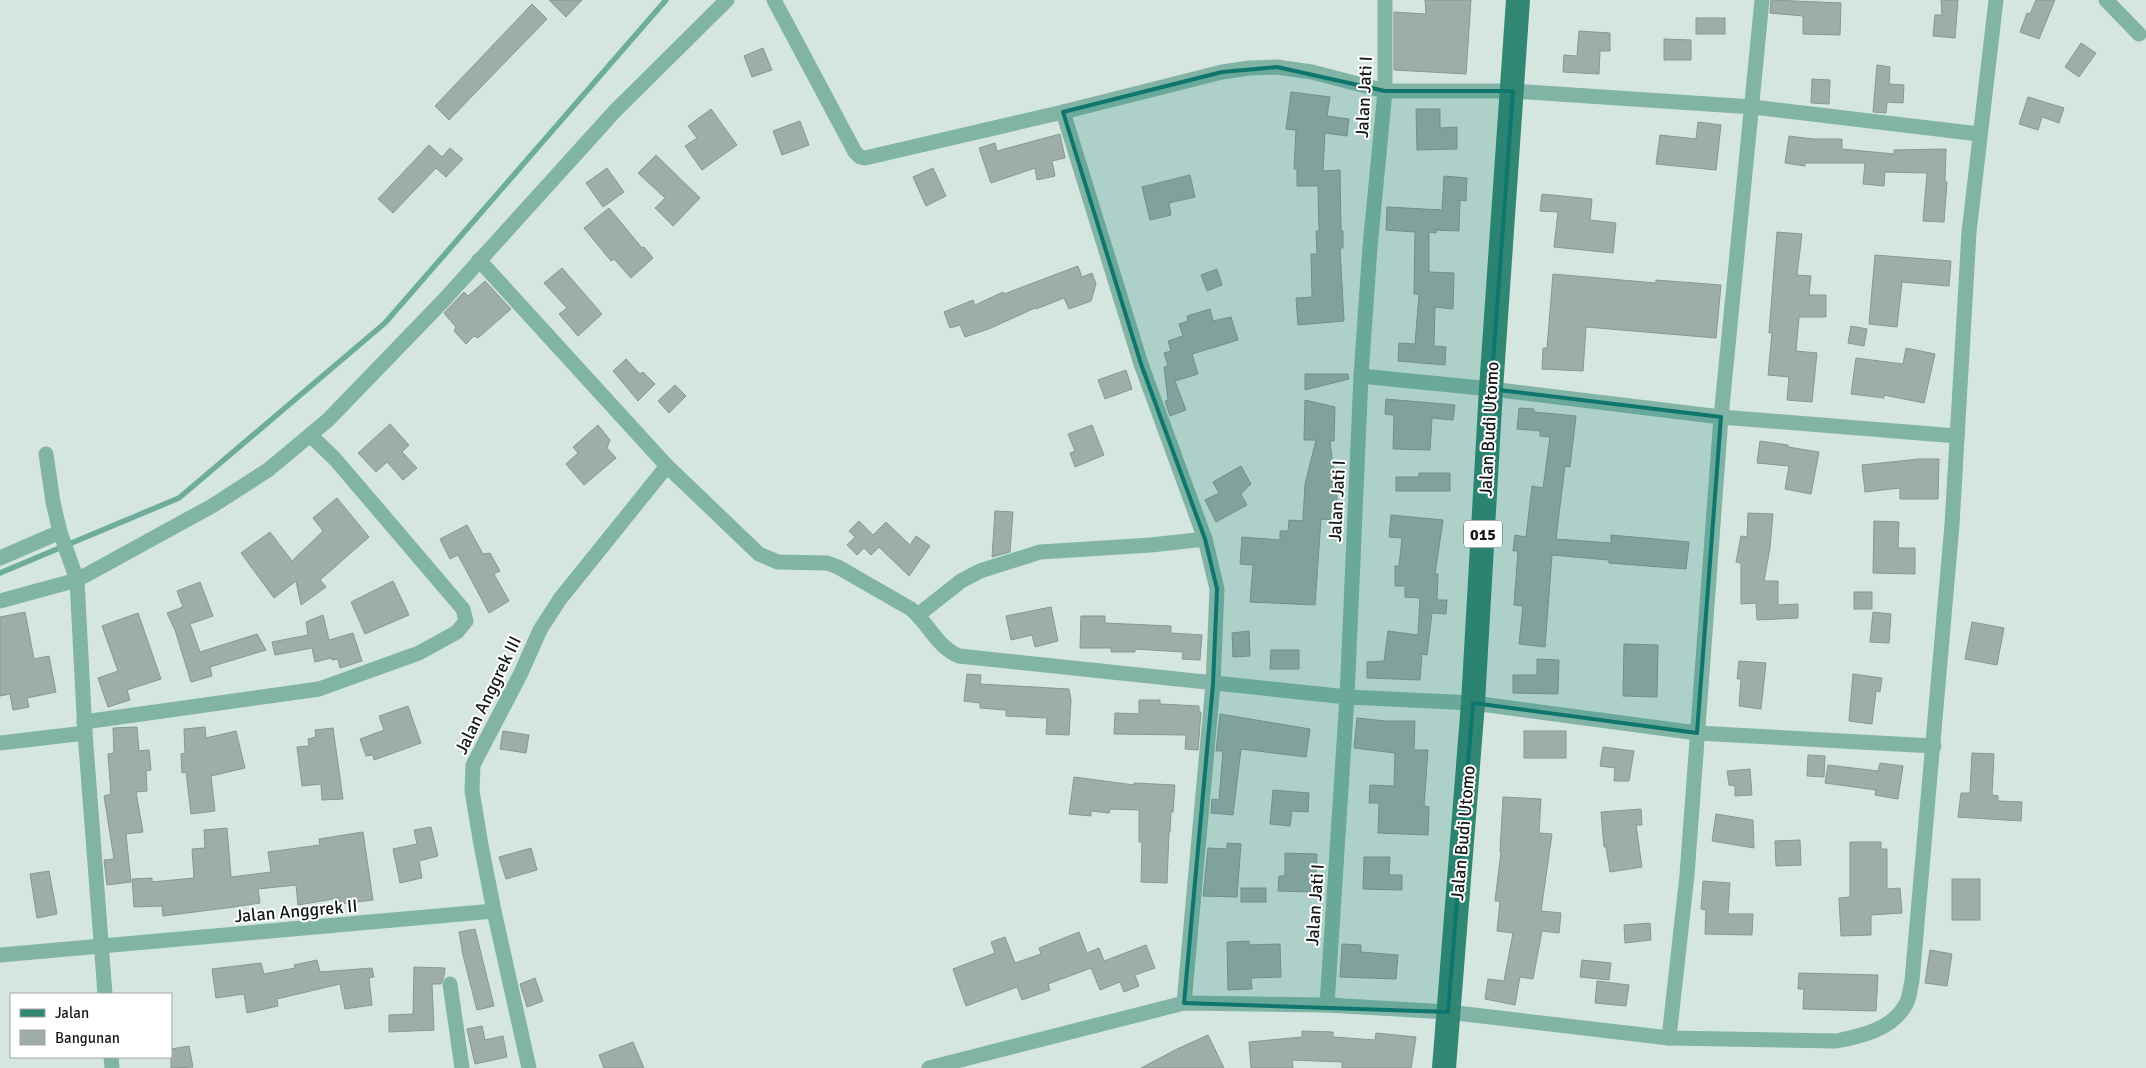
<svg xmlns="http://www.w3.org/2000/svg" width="2146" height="1068" font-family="Signika,sans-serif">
<rect width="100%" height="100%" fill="#d5e6e0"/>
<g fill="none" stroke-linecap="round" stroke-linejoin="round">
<path stroke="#6eac9b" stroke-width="5.5" d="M0,573l179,-75 206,-175 281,-323"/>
</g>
<g fill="#9dada8" stroke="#879792">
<path d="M549,0h33l-16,17z"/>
<path d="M1425,0h46l-5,74 -72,-4v-58l32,2z"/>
<path d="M1771,0l70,3 -1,32 -37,-1v-18l-33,-3z"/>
<path d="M1941,0h17l-3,38 -22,-2 2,-21h7z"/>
<path d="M2036,0h19l-16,39 -19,-7 7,-19 3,1z"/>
<path d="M532,4l15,15 -98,101 -14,-14z"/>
<rect x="1696" y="18" width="29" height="16"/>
<path d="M1579,31l31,2v18h-10l-1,23 -36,-2 1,-17 13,1z"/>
<path d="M1664,39l27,1v20h-27z"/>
<path d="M2081,43l15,10 -17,24 -14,-10z"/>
<path d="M763,48l9,22 -20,7 -8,-21z"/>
<path d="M1877,65l13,2 -1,17 15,1 -1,18 -16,-1 -1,11 -13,-1z"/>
<path d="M1812,79l18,1 -1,24 -18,-1z"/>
<path d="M1291,92l39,5 -3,19 22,3 -2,17 -22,-3 -2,38 17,-1 1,61h2v17h-3l4,73 -46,4 -2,-27 16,-1 -1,-43h6l-1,-23h3l-1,-45h-21v-17h-3l2,-39 -10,-1z"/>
<path d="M2028,97l36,11 -5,15 -17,-6 -4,13 -19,-6z"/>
<path d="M711,109l26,36 -35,25 -17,-24 12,-8 -9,-12z"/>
<path d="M1416,109h24v19l17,-1v22l-40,1z"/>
<path d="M800,121l9,24 -27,10 -9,-24z"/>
<path d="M1698,122l23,3 -5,45 -60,-6 4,-29 36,4z"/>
<path d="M1060,134l5,24 -13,3 3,15 -18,4 -2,-12 -44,15 -12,-35 16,-5 2,8z"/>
<path d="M1789,136l24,3h29v10l52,5v-4l52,-1 -1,33h2l-3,40 -21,-1 4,-48 -42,-1 -1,14 -21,-2 2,-21h-60v3l-20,-3z"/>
<path d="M429,145l13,12 8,-9 13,11 -17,18 -10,-9 -43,45 -15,-14z"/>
<path d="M656,155l44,43 -27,28 -18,-18 10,-10 -27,-25z"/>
<path d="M607,168l17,24 -21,15 -17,-24z"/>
<path d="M933,168l13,28 -20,10 -13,-29z"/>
<path d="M1190,175l5,22 -26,6 2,12 -21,5 -8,-33z"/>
<path d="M1444,176l23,2 -1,23 -6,-1 -1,31 -23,-1v3l-7,-1v40l25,1 -1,36 -18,-2 -1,39 12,1 -1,18 -47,-4 1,-18 16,1 4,-50h-5l1,-62 -29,-2 1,-23 55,3z"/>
<path d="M1542,194l50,5 -2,21 26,3 -3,30 -59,-6 4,-35 -18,-1z"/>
<path d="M609,208l33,40 2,-1 9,11 -22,20 -17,-19 -3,2 -27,-33z"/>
<path d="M1777,232l25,2 -5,41 14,1 -2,19h17v22h-27l-3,34 21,2 -5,49 -25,-2 2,-23 -21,-2 4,-42h-3z"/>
<path d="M1875,255l76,6 -2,25 -47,-4 -5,45 -28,-3z"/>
<path d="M1078,266l4,11 10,-4 4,11 -5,17 -22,8 -5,-11 -28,11 -1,-1 -44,20 -26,9 -5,-12 -10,3 -6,-16 29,-12 2,5 28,-13 1,2z"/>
<path d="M562,268l40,46 -24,22 -19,-22 8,-6 -23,-25z"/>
<path d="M1217,269l5,16 -15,6 -6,-16z"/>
<path d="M1553,274l103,9v-3l65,5 -5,53 -130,-11 -3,44 -41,-2 1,-21h4z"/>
<path d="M485,281l26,28 -33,29 -4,-2 -8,8 -12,-13 2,-4 -12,-14 20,-21 4,4z"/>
<path d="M1210,309l3,12 18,-4 7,23 -46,14 6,20 -23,7 11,29 -16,6 -5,-15 3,-1 -4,-33 4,-1 -4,-13 7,-2 -3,-10 15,-5 -4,-12 9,-3 -1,-5z"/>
<path d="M1851,326l16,3 -3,17 -16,-3z"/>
<path d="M1906,348l29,6 -11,49 -40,-8v3l-33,-4 5,-36 47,6z"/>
<path d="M626,359l14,15 3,-2 12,12 -17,17 -25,-30z"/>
<path d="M1126,370l6,19 -27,10 -7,-19z"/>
<path d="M1305,374h43l1,5 -44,11z"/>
<path d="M675,385l11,11 -17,17 -11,-12z"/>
<path d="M1386,399l69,6 -2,15 -21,-2 -2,32 -37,-1 1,-34 -9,-1z"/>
<path d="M1305,400l30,7 -1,34h-4l7,58 -1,21 -15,-1 -6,86 -65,-3 3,-37 -13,-1 2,-27 38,3v-9h8l1,-11 14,1 2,-37 11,-44h-12z"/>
<path d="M1519,408l15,1v3l42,4 -6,51 -5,-1 -9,73 55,4v-8l78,7 -3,27 -77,-6v-3l-57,-5 -7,92 -26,-3 4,-38 -9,-1 4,-54h-5l2,-16 11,2 6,-51 11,2 7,-51 -10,-1v-5l-23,-2z"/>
<path d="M390,424l19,21 -7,7 15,16 -14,12 -16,-18 -11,10 -18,-19z"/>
<path d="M598,425l12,15 -3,8 9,10 -32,27 -18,-21 12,-11 -5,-6z"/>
<path d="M1092,425l12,30 -29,12 -5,-14 5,-2 -7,-17z"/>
<path d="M1760,441l28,4v2l31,5 -8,42 -26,-5 4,-23 -32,-3z"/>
<path d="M1919,459h20l-1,40h-38v-11l-35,4 -3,-27z"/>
<path d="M1241,466l10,18 -10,10 6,11 -31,17 -11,-22 14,-7 -6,-11z"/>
<path d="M1419,473h31v18h-54v-14h23z"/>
<path d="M337,498l32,39 -49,43 6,7 -25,18 -5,-24 -22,17 -33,-45 29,-21 22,29 31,-30 -10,-13z"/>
<path d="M995,511l18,1 -3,40 -18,5z"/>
<path d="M1748,513l25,1 -3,34 -6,33h14v24l20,-1v14l-41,2 -1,-17 -15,1v-41l-5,-1 5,-26 6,1z"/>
<path d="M1391,515l52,5 -8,54h3l-1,26h10l-1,14 -14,-1 -5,42 -5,-1 -2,26 -53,-2v-16l17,-1 4,-30 30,4 2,-37 -15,-1v-11h-10v-20h4l3,-28 -13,-1z"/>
<path d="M859,521l14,14 13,-13 24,23 6,-9 14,10 -21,30 -30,-29 -8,8 -7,-7 -7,7 -10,-10 8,-8 -6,-6z"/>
<path d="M1874,521l25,1 -1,26h17v26l-42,-1z"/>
<path d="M467,525l16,29 7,-1 10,18 -6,3 15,27 -20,12 -31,-58 -8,4 -10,-20z"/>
<path d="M393,581l16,34 -44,19 -14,-32z"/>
<path d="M200,582l13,34 -23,8 10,28 57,-18 9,16 -56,17 2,9 -21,6 -16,-52 -8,-17 16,-6 -6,-16z"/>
<rect x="1854" y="592" width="18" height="17"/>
<path d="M1051,607l7,34 -23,6 -3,-12 -21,5 -5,-24z"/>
<path d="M25,612l9,47 15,-3 7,36 -29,6 2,9 -16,3 -3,-16 -10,2v-79z"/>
<path d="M1873,612l18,2 -2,29 -19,-1z"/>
<path d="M138,613l23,66 -34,11 3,10 -22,7 -10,-29 20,-7 -16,-45z"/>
<path d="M323,615l6,25 24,-7 9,28 -22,7 -2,-9 -6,1 -1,-2 -16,4 -3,-14 -37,7 -3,-13 36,-7 -2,-13z"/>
<path d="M1081,616h24v7l66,3v7l31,2 -2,25 -18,-1 1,-7 -48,-3v3h-24v-4h-31z"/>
<path d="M1972,622l32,6 -7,37 -32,-6z"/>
<path d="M1249,631l1,25 -17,1 -1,-24z"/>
<path d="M1624,644l34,1 -1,52 -34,-1z"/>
<path d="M1271,650h28v19h-29z"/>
<path d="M1537,659l22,1 -1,34 -45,-1v-18h24z"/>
<path d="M1739,661l27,2 -5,46 -22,-3 2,-27h-4z"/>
<path d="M967,674l14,1 -1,9 89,5 2,11 -2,35 -23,-1 1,-16 -41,-2v-6l-26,-2v-5l-16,-2z"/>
<path d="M1853,674l29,4 -2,14 -4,-1 -4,33 -23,-3z"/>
<path d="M1139,700h21v4l39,2v6h2l-3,38 -13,-1 1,-14 -72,-1 1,-21 24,1z"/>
<path d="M408,706l13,37 -47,17 -1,-5 -7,1 -6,-17 24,-9 -5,-14z"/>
<path d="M1220,714l90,15 -4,28 -65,-8 -8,66 -22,-2 1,-14 7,1 4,-49h-7z"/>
<path d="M1357,718l28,3h30l-1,29h14l-4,56 5,1 -1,28 -50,-2 1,-30h-10l1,-18 24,1 1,-33 -41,-5z"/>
<path d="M137,727l2,24 10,-1 2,20 -5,1 1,20 -11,1 7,40 -17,2 5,48 -24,3 -3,-25 10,-1 -10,-63 7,-2 -3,-40 6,-1 -1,-25z"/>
<path d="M205,727l1,11 30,-7 9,37 -34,8 4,35 -24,3 -5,-42 -4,1 -1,-19 4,-1 -1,-24z"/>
<path d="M333,728l10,71 -21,1 -1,-16 -19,2 -5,-39 12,-1 -1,-7 8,-2 -1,-7z"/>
<path d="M503,731l26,4 -3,18 -26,-4z"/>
<rect x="1524" y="731" width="42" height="27"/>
<path d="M1603,747l31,4 -5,30h-15l1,-13 -15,-2z"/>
<path d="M1972,753l22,1 -2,41 6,1v5l24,1 -1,19 -63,-4 3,-24h9z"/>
<path d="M1808,755l17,1 -1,21 -17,-1z"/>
<path d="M1880,763l23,3 -5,33 -23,-4 1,-5 -51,-7 3,-18 50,6z"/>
<path d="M1750,769l2,26 -17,1v-10l-6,-1 -2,-14z"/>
<path d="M1074,777l60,8v-2l41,2 -2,27h-2l-1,20h-1l-2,51 -26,-1 1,-40h-3v-32l-29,-1 -1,4 -18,-2v5l-22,-2z"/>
<path d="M1273,790l36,3 -1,19 -16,-1 -2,15 -20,-2z"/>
<path d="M1503,797l38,2 -2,34 13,1 -11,77 20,2 -2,20 -17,-2 -9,48 -13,-2 -5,28 -30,-6 3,-20 16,2 9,-48 -16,-2 3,-30h-5l6,-49h-1z"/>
<path d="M1641,809l1,16h-6l6,42 -32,5 -4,-25h-2l-3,-35z"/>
<path d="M1716,814l37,6 1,28 -42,-7z"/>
<path d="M431,827l7,29 -19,5 3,17 -22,5 -7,-34 24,-5 -3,-14z"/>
<path d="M227,828l4,49 40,-5 -3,-20 52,-7 -1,-6 44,-7 10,68 -33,4 -1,-6 -41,7 -2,-20 -38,4 2,14 -26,4 -71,9 -1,-10 -28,1 -2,-28 20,-1v4l42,-4 -2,-29 13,-1 -1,-18z"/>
<path d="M1800,840l1,25 -25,1 -1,-25z"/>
<path d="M1850,842h31v7h6v40l13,-1 2,25 -31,2v20l-30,1 -2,-38 11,-1z"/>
<path d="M1227,843l14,1 -4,53 -34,-1 5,-48 19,1z"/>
<path d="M531,848l6,22 -31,9 -7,-22z"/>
<path d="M1285,853l32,1 -1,19h-4l-1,19 -33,-1 1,-15h6z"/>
<path d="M1364,857h26l-1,18h13v15l-39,-1z"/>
<path d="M49,871l8,43 -20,4 -7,-44z"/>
<rect x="1952" y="879" width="28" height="41"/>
<path d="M1703,881l27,2 -2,31h25l-1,21 -47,-1 1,-24 -5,-1z"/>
<rect x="1241" y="888" width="25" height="14"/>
<path d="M1650,923l1,17 -26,3 -1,-18z"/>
<path d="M475,929l19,77 -17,4 -14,-55 -4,-23z"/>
<path d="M1079,932l8,21 12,-5 5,13 42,-16 9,23 -20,7 4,11 -15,6 -4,-10 -20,8 -9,-22 -43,16 2,6 -28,10 -5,-13 -51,19 -13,-37 42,-16 -4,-11 14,-5 10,26 26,-9 -2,-6z"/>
<path d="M1249,941v4l31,-1 1,33 -30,1 1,11 -24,1 -1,-48z"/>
<path d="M1342,944l19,1v7l37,3 -2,24 -56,-2z"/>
<path d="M1930,950l22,4 -5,32 -22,-3z"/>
<path d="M317,960l3,12 52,-4 2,9 -5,1 3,27 -27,4 -5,-25 -63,15 1,7 -31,7 -3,-19 -28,4 -4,-29 49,-6 3,11 31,-6 -1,-3z"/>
<path d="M1582,960l29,3 -2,17 -29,-3z"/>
<path d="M414,967l31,1 -1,8 -3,8h-9l2,46 -45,2v-17l24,-1z"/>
<path d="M1799,973l79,2 -2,36 -73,-2 1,-20h-6z"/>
<path d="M535,978l8,23 -16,6 -7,-23z"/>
<path d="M1597,981l32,4 -3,21 -31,-3z"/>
<path d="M482,1026l3,14 18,-4 4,21 -32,7 -8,-35z"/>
<path d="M1302,1031l31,1v5l42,3 1,-7 40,4 -5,31h-69v-6l-50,-2 1,8h-42l-2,-26 53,-5z"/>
<path d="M1208,1035l16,33h-83l34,-18z"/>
<path d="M633,1042l11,26h-40l-5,-13z"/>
<path d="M189,1046l4,21 -22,1v-19z"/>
</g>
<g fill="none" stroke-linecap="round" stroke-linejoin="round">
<g stroke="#81b4a5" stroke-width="15">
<path d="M774,0l81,152 5,5 5,1 198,-46 159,-40 27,-4 28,-1 35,5 73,19h128l240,16 226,27"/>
<path d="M2106,0l33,34"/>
<path d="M1063,112l78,252 64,175 12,50 -4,95 -29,319"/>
<path d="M479,260l188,206 92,88 19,8 49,1 11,4 73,42c18,15 26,38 48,47l388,41 126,6 224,30 237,13"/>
<path d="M1361,376l130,13 230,28 236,19"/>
<path d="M46,454l7,48 7,30 17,48 8,153 20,261"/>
<path d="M0,558l60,-26"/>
<path d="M0,601l77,-21 135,-74 56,-36 60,-50 115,-119 172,-190 112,-111"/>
<path d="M918,615l43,-34 19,-10 60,-19 111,-7 54,-6"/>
<path d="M84,722l235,-33 100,-36 38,-21 9,-11 -3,-12 -128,-150 -25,-24"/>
<path d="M0,743l85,-10"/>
<path d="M0,955l494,-44"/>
<path d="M450,984l12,84"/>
<path d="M1327,1005l20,-308 14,-321 9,-129 15,-156v-91"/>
<path d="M1669,1038l18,-163 34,-458 41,-417"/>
<path d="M111,1057l1,11"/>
<path d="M529,1068l-35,-157 -13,-66 -9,-54 1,-26 48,-92 19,-43 20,-31 107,-133"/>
<path d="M929,1068l255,-65 143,2 121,7 221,26 167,3c26,-5 57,-12 70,-37 4,-7 4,-16 6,-23l40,-456 17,-293 27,-232"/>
</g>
<path stroke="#328773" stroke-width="24" d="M1444,1068l29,-365 18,-314 27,-389"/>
</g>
<path fill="#0f766e" fill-opacity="0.2" stroke="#0f766e" stroke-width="4" stroke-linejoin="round" d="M1277,67l108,24h128l-22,298 230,28 -24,316 -224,-30 -25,309 -264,-9 29,-319 4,-95 -12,-50 -64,-175 -78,-252 159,-40z"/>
<g text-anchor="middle" stroke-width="4" stroke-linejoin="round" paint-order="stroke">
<rect fill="#fff" stroke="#5a5e5d" stroke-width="1" x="1464" y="520.5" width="38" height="27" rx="4"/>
<g font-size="16" font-weight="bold" fill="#131917">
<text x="1483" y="540">015</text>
</g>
<g font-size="18" fill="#131917" stroke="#fff">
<text transform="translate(1364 97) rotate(-87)" y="6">Jalan Jati I</text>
<text transform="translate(1489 429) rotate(-87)" y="6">Jalan Budi Utomo</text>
<text transform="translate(1337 501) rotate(-87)" y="6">Jalan Jati I</text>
<text transform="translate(488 695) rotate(-64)" y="6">Jalan Anggrek III</text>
<text transform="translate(1463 833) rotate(-85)" y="6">Jalan Budi Utomo</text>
<text transform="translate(1315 905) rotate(-86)" y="6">Jalan Jati I</text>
<text transform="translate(296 911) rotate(-5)" y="6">Jalan Anggrek II</text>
</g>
</g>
<rect x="10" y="993" width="162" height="65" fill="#ffffff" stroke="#a1a3a2"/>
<rect x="20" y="1009" width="25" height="8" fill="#328773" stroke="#a1a3a2"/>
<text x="55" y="1018" font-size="15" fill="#131917">Jalan</text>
<rect x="20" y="1030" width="25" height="15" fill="#9dada8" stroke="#a1a3a2"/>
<text x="55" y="1043" font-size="15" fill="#131917">Bangunan</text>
</svg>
